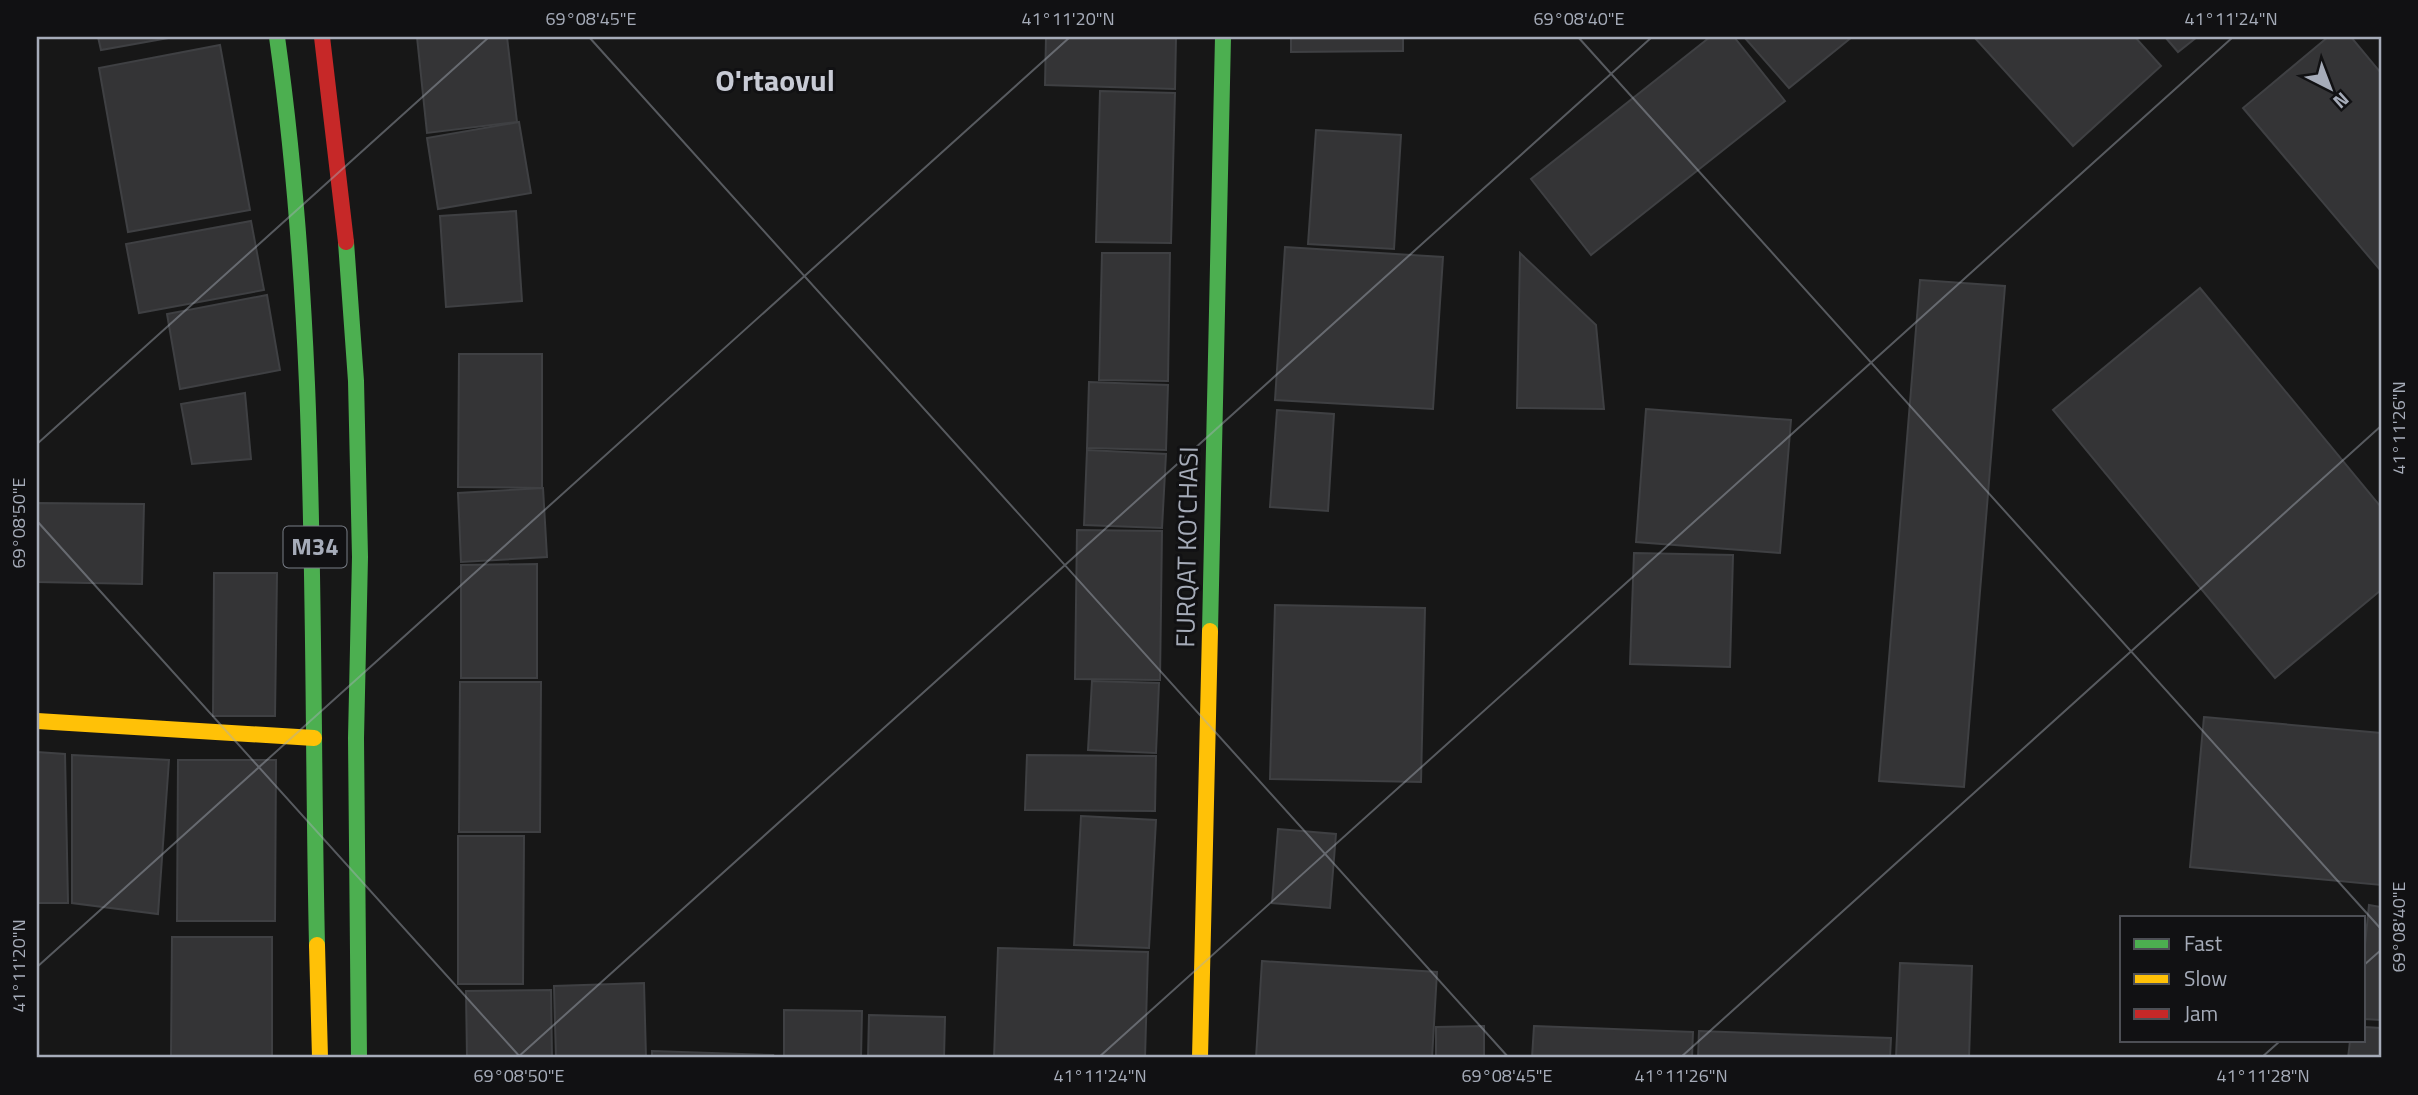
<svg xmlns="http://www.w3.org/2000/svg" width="2418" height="1095" font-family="'Titillium Web',sans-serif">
<rect width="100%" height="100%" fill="#171717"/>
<g fill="#343436" stroke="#3f4043" stroke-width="2">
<path d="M98,37h76l-73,13z"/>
<path d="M417,37h90l10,85 -90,11z"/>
<path d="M1046,37h130l-1,52 -130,-4z"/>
<path d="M1291,37h112v14l-112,1z"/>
<path d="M1710,37h24l51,64 -194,154 -60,-76z"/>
<path d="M1744,37h108l-63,51z"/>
<path d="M1974,37h161l26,29 -88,80z"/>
<path d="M2165,37h32l-19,15z"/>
<path d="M2328,37h23l30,36v198l-138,-163z"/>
<path d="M220,45l30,165 -122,22 -29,-164z"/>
<path d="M1100,91l75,2 -4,150 -75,-1z"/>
<path d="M519,122l12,71 -93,16 -11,-71z"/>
<path d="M1316,130l85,5 -7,114 -86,-5z"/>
<path d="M516,211l6,90 -76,6 -6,-91z"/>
<path d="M251,221l13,69 -125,23 -13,-69z"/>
<path d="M1285,247l158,10 -10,152 -158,-9z"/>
<path d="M1102,253h68l-2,128 -69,-1z"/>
<path d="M1520,253l76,72 8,84 -87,-1z"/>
<path d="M1920,280l85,6 -41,501 -85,-6z"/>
<path d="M2200,288l181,219v83l-106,88 -222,-268z"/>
<path d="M267,295l13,75 -100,19 -13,-75z"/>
<path d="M459,354h83v134l-84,-1z"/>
<path d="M1089,382l79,3 -2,65 -79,-2z"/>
<path d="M245,393l6,66 -59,5 -11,-60z"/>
<path d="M1646,409l145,11 -11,133 -144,-11z"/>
<path d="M1277,410l57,4 -6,97 -58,-4z"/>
<path d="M1087,450l79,4 -4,74 -78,-3z"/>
<path d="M543,488l4,69 -86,5 -3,-69z"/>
<path d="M37,503l107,1 -2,80 -105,-2z"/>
<path d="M1077,530l85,1 -2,149 -85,-1z"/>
<path d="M1634,553l99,2 -3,112 -100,-3z"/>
<path d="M537,564v114h-76v-113z"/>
<path d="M214,573h63l-2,143h-62z"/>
<path d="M1275,605l150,3 -4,174 -151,-3z"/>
<path d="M1092,681l67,2 -3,70 -68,-3z"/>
<path d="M460,682h81l-1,150h-81z"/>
<path d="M2204,717l177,16v152l-191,-18z"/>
<path d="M37,752l28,2 3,149h-31z"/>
<path d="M72,755l97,5 -11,154 -86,-11z"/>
<path d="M1027,755l129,1 -1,55 -130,-1z"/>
<path d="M178,760h98l-1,161h-98z"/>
<path d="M1081,816l75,4 -7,128 -75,-3z"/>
<path d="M1278,829l58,5 -6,74 -58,-5z"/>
<path d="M458,836h66l-1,148h-65z"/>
<path d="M2369,905l12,2v113l-17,-1v-64z"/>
<path d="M172,937h100v121h-101z"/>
<path d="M998,948l150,4 -3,106h-151z"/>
<path d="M1262,961l175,11 -5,86h-176z"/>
<path d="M1900,963l72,3 -3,92h-73z"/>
<path d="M644,983l2,75h-90l-2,-72z"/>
<path d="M551,990l1,68h-85l-1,-67z"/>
<path d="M784,1010l78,1 -1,47h-77z"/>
<path d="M869,1015l76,2 -1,41h-76z"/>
<path d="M1484,1026v32h-48v-31z"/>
<path d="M1534,1026l159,6 -1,26h-160z"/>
<path d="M2364,1027l17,1v30h-33l2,-17h14z"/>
<path d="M1699,1031l192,7 -1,20h-192z"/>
<path d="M652,1051l121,4 -1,3h-120z"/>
</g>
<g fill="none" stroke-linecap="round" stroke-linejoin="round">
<g stroke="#4caf50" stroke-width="16">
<path d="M277,37c43,305 33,602 40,908"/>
<path d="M346,242l10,139 4,176 -4,181 3,320"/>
<path d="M1210,631l13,-594"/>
</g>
<g stroke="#ffc107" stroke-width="16">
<path d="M37,721l277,17"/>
<path d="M317,945l3,113"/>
<path d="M1200,1058l10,-427"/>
</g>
<path stroke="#c62828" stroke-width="16" d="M322,37l24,205"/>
</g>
<path fill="none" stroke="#a6acb9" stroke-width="2" stroke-opacity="0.45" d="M589,37l920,1021M1578,37l803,892M37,444l452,-407M37,521l484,537M2364,965l17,-15M37,967l1033,-930M517,1058l1135,-1021M1098,1058l1135,-1021M1680,1058l701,-632M2261,1058l19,-17"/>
<g text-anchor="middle" stroke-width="6" stroke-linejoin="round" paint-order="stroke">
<rect fill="#111113" stroke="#797e87" stroke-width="2" x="283.5" y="526.5" width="63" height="41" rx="5"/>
<g font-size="24" font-weight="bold" fill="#a6acb9">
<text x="315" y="555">M34</text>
</g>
<g font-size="26" fill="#a6acb9" stroke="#111113">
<text transform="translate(1187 547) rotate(-89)" y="9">FURQAT KO'CHASI</text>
</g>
<g font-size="30" font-weight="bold" fill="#c8cbd5" stroke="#111113">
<text x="775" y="91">O'rtaovul</text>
</g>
</g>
<rect width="2418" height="1095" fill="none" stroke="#111113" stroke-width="77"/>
<rect x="2120" y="916" width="245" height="126" fill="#111113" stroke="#4d4f55" stroke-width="2"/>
<rect x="2134" y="939" width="35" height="10" fill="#4caf50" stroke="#4d4f55" stroke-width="2"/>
<text x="2184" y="951" font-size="21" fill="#a6acb9">Fast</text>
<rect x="2134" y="974" width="35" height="10" fill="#ffc107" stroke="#4d4f55" stroke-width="2"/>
<text x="2184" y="986" font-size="21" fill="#a6acb9">Slow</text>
<rect x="2134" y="1009" width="35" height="10" fill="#c62828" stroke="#4d4f55" stroke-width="2"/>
<text x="2184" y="1021" font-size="21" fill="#a6acb9">Jam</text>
<g transform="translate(2330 88) rotate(138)" stroke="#111113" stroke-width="5" paint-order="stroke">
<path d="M0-5L12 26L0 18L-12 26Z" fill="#a6acb9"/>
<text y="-10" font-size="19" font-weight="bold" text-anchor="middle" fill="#a6acb9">N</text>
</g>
<rect x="38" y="38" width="2342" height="1018" fill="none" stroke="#a6acb9" stroke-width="2.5"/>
<g font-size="18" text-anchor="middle" fill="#a6acb9">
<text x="591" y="25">69°08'45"E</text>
<text x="1068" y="25">41°11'20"N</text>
<text x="1579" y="25">69°08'40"E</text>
<text x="2231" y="25">41°11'24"N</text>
<text transform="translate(2399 428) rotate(-90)" y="6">41°11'26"N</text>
<text transform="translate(19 523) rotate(-90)" y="6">69°08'50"E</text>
<text transform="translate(2399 927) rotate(-90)" y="6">69°08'40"E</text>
<text transform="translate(19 966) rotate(-90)" y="6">41°11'20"N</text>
<text x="519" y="1082">69°08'50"E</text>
<text x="1100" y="1082">41°11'24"N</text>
<text x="1507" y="1082">69°08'45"E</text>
<text x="1681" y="1082">41°11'26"N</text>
<text x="2263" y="1082">41°11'28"N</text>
</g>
</svg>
